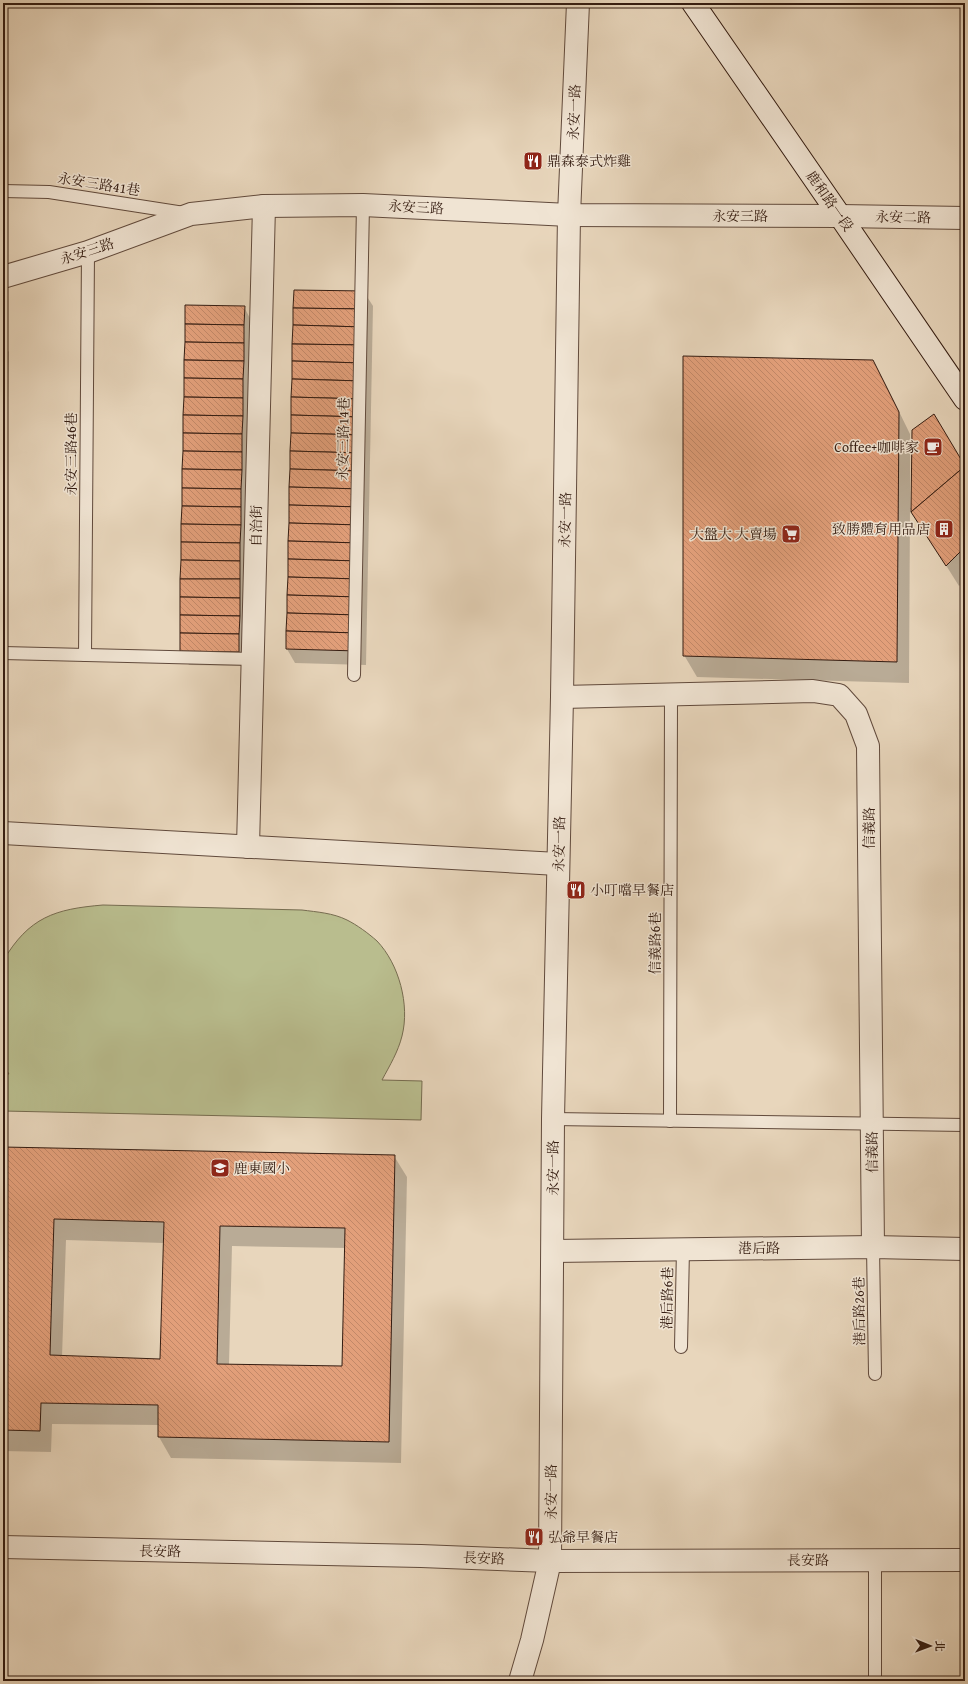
<svg xmlns="http://www.w3.org/2000/svg" width="968" height="1684" font-family="'Gentium Book Plus','Noto Serif TC',serif">
<defs>
<pattern id="building-back-hatch" width="6" height="6" patternUnits="userSpaceOnUse"><rect width="6" height="6" fill="#e29f7a"/><path d="M-1 5l2 2M0 0l6 6M5-1l2 2" fill="none" stroke="#c28868"/></pattern>
</defs>
<rect width="100%" height="100%" fill="#e8d6bc"/>
<filter id="stains"><feTurbulence type="fractalNoise" baseFrequency=".005" numOctaves="4"/><feColorMatrix values="0 0 0 0 .2 0 0 0 0 .09 0 0 0 0 .02 0 0 0 .5 -.17"/></filter>
<radialGradient id="worn" r=".72"><stop offset=".6" stop-color="#630" stop-opacity="0"/><stop offset="1" stop-color="#630" stop-opacity=".3"/></radialGradient>
<path fill="#b9bd8e" stroke="#766c50" d="M103,905l199,5c15,2 31,3 45,10 10,5 21,13 30,21 22,23 33,64 25,95 -4,16 -12,29 -20,44l40,1 -1,39 -418,-9v-37h6l-6,-9v-104c26,-44 52,-52 100,-56z"/>
<g fill="#0003" fill-rule="evenodd">
<path d="M364,292l9,14 -7,359 -71,-2 -8,-14z"/>
<path d="M244,307l8,15 -5,344 -58,-1 -8,-14z"/>
<path d="M3,342l6,10 -6,275z"/>
<path d="M873,361l12,22 25,51v74h2l53,-41v113l-6,6 -49,-78 -1,175 -212,-6 -13,-22z"/>
<path d="M3,1148l391,8 13,21 -6,286 -230,-5 -12,-21v-12l-107,-1 -1,28 -48,-1zM66,1240l98,3 -3,117 -99,-3zM232,1246l114,2 -3,119 -114,-2z"/>
</g>
<g fill="url(#building-back-hatch)" stroke="#341c11" fill-rule="evenodd">
<path d="M294,290l71,1v18l-72,-1z"/>
<path d="M185,305l60,1 -1,19 -59,-1z"/>
<path d="M293,308l72,1 -1,18 -71,-2z"/>
<path d="M185,324l59,1v18l-59,-1z"/>
<path d="M293,325l71,2v18l-72,-1z"/>
<path d="M185,342l59,1v18l-60,-1z"/>
<path d="M292,344l72,1 -1,18 -71,-2z"/>
<path d="M683,356l190,4 26,52 -2,250 -214,-6z"/>
<path d="M184,360l60,1 -1,18 -59,-1z"/>
<path d="M292,361l71,2v18l-71,-2z"/>
<path d="M184,378l59,1v19l-59,-1z"/>
<path d="M292,379l71,2v18l-72,-2z"/>
<path d="M184,397l59,1v18l-60,-1z"/>
<path d="M291,397l72,2 -1,18 -71,-2z"/>
<path d="M934,414l31,52 -54,46 1,-82z"/>
<path d="M183,415l60,1 -1,18 -59,-1z"/>
<path d="M291,415l71,2v18l-71,-2z"/>
<path d="M183,433l59,1v18l-59,-1z"/>
<path d="M291,433l71,2v18l-72,-2z"/>
<path d="M183,451l59,1v18l-60,-1z"/>
<path d="M290,451l72,2 -1,18 -71,-2z"/>
<path d="M965,466v81l-19,19 -35,-54z"/>
<path d="M182,469l60,1 -1,19 -59,-1z"/>
<path d="M290,469l71,2v18l-72,-2z"/>
<path d="M289,487l72,2v18l-72,-2z"/>
<path d="M182,488l59,1v18l-59,-1z"/>
<path d="M289,505l72,2 -1,18 -71,-2z"/>
<path d="M182,506l59,1v18l-60,-1z"/>
<path d="M289,523l71,2v18l-72,-2z"/>
<path d="M181,524l60,1 -1,18 -59,-1z"/>
<path d="M288,541l72,2 -1,18 -71,-2z"/>
<path d="M181,542l59,1v18l-59,-1z"/>
<path d="M288,559l71,2v18l-71,-2z"/>
<path d="M181,560l59,1v18h-60z"/>
<path d="M288,577l71,2v18l-72,-2z"/>
<path d="M180,579h60v19l-60,-1z"/>
<path d="M287,595l72,2 -1,18 -71,-2z"/>
<path d="M180,597l60,1v18l-60,-1z"/>
<path d="M287,613l71,2v18l-72,-2z"/>
<path d="M180,615l60,1 -1,18 -59,-1z"/>
<path d="M286,631l72,2v18l-72,-2z"/>
<path d="M180,633l59,1v18l-59,-1z"/>
<path d="M3,1147l392,8 -6,287 -231,-5v-32l-117,-2 -1,28 -37,-1zM54,1219l110,3 -4,137 -110,-4zM220,1226l125,2 -3,138 -125,-2z"/>
</g>
<g fill="none" stroke-linecap="round" stroke-linejoin="round">
<g stroke="#614a3c" stroke-width="14">
<g id="lane">
<path d="M3,191l46,1 135,21"/>
<path d="M3,653l249,6"/>
<path d="M85,655l3,-403"/>
<path d="M354,675l9,-470"/>
<path d="M553,1119l412,6"/>
<path d="M670,1121l1,-427"/>
<path d="M873,1247l2,127"/>
<path d="M681,1347l2,-98"/>
<path d="M875,1681v-121"/>
</g>
</g>
<g stroke="#614a3c" stroke-width="24">
<g id="street">
<path d="M3,277l85,-25 103,-38 73,-8 99,-1 206,10 271,1 125,2"/>
<path d="M562,697l251,-6 26,4 17,19 12,32 5,501"/>
<path d="M3,833l555,31"/>
<path d="M248,847l16,-641"/>
<path d="M553,1251l320,-4 92,2"/>
<path d="M3,1547l418,9 129,5 415,-1"/>
<path d="M520,1681l12,-41 18,-79 3,-442 9,-422 7,-482 9,-212"/>
</g>
</g>
<g stroke="#341c11" stroke-width="24">
<path id="secondary" d="M693,3l147,213 125,183"/>
</g>
<use href="#lane" stroke="#f0e4d3" stroke-width="12"/>
<use href="#street" stroke="#f0e4d3" stroke-width="22"/>
<use href="#secondary" stroke="#f0e4d3" stroke-width="22"/>
</g>
<defs>
<g id="restaurant-square" transform="scale(1)"><rect x="-9" y="-9" width="18" height="18" rx="4" fill="#8f2418" stroke="#f0e4d3"/><path d="M-5-6h1v4h1v-4h1v4h1v-4h1v5L-1.5 .5V6h-2V.5L-5-1ZM5-6V6H3V1.5H1.5Q1.5-4 5-6Z" fill="#fff"/></g>
<g id="cafe-square" transform="scale(1)"><rect x="-9" y="-9" width="18" height="18" rx="4" fill="#8f2418" stroke="#f0e4d3"/><path d="M-5.5-4.5H6V0H3Q3 3.5 0 3.5H-2.5Q-5.5 3.5-5.5 0ZM3-3.2v2h1.7v-2ZM-6 4.5H4V6H-6Z" fill="#fff"/></g>
<g id="building-square" transform="scale(1)"><rect x="-9" y="-9" width="18" height="18" rx="4" fill="#8f2418" stroke="#f0e4d3"/><path d="M-4-6H4V6H1V3H-1V6H-4ZM-2.5-4.3h1.7v1.8h-1.7ZM.8-4.3h1.7v1.8H.8ZM-2.5-1h1.7V.8h-1.7ZM.8-1h1.7V.8H.8Z" fill="#fff"/></g>
<g id="supermarket-square" transform="scale(1)"><rect x="-9" y="-9" width="18" height="18" rx="4" fill="#8f2418" stroke="#f0e4d3"/><path d="M-6-5.5h2.5l.6 2H6L4.5 2H-2.5L-4.4-4H-6ZM-1.5 3.2a1.3 1.3 0 1 0 .1 0ZM3 3.2a1.3 1.3 0 1 0 .1 0Z" fill="#fff"/></g>
<g id="school-square" transform="scale(1)"><rect x="-9" y="-9" width="18" height="18" rx="4" fill="#8f2418" stroke="#f0e4d3"/><path d="M0-5L7-2L0 1L-7-2ZM-4 1L0 2.5L4 1V4Q0 6-4 4Z" fill="#fff"/></g>
</defs>
<g fill-rule="evenodd">
<use href="#restaurant-square" x="533" y="161"/>
<use href="#cafe-square" x="933" y="447"/>
<use href="#building-square" x="944" y="529"/>
<use href="#supermarket-square" x="791" y="534"/>
<use href="#restaurant-square" x="576" y="890"/>
<use href="#school-square" x="220" y="1168"/>
<use href="#restaurant-square" x="534" y="1537"/>
</g>
<g text-anchor="middle" stroke-width="3" stroke-linejoin="round" paint-order="stroke">
<g font-size="14" fill="#341c11" stroke="#f0e4d3">
<text transform="translate(574 112) rotate(-88)" y="5">永安一路</text>
<text transform="translate(99 184) rotate(9)" y="5">永安三路41巷</text>
<text transform="translate(830 201) rotate(55)" y="5">鹿和路一段</text>
<text transform="translate(416 207) rotate(3)" y="5">永安三路</text>
<text x="740" y="221">永安三路</text>
<text transform="translate(903 217) rotate(1)" y="5">永安二路</text>
<text transform="translate(87 251) rotate(-18)" y="5">永安三路</text>
<text transform="translate(343 439) rotate(-89)" y="5">永安三路14巷</text>
<text transform="translate(71 454) rotate(-90)" y="5">永安三路46巷</text>
<text transform="translate(565 520) rotate(-89)" y="5">永安一路</text>
<text transform="translate(256 526) rotate(-89)" y="5">自治街</text>
<text transform="translate(869 828) rotate(-90)" y="5">信義路</text>
<text transform="translate(559 844) rotate(-89)" y="5">永安一路</text>
<text transform="translate(655 943) rotate(-90)" y="5">信義路6巷</text>
<text transform="translate(872 1152) rotate(-91)" y="5">信義路</text>
<text transform="translate(553 1168) rotate(-90)" y="5">永安一路</text>
<text x="759" y="1253">港后路</text>
<text transform="translate(667 1298) rotate(-89)" y="5">港后路6巷</text>
<text transform="translate(859 1311) rotate(-91)" y="5">港后路26巷</text>
<text transform="translate(551 1492) rotate(-90)" y="5">永安一路</text>
<text transform="translate(160 1551) rotate(1)" y="5">長安路</text>
<text transform="translate(484 1558) rotate(2)" y="5">長安路</text>
<text x="808" y="1565">長安路</text>
</g>
<g font-size="14" fill="#341c11" stroke="#f0e4d3" text-anchor="start">
<text x="547" y="166">鼎森泰式炸雞</text>
<text x="919" y="452" text-anchor="end">Coffee+咖啡家</text>
<text x="930" y="534" text-anchor="end">致勝體育用品店</text>
<text x="777" y="539" text-anchor="end">大盤大 大賣場</text>
<text x="590" y="895">小叮噹早餐店</text>
<text x="234" y="1173">鹿東國小</text>
<text x="548" y="1542">弘爺早餐店</text>
</g>
</g>
<rect width="968" height="1684" fill="none" stroke="#e8d6bc" stroke-width="16"/>
<rect x="4" y="4" width="960" height="1676" fill="none" stroke="#341c11" stroke-width="2"/>
<rect x="8" y="8" width="952" height="1668" fill="none" stroke="#341c11"/>
<g transform="translate(930 1646) rotate(91)" stroke="#f0e4d3" stroke-width="3" paint-order="stroke">
<path d="M0-3L7 15L0 10L-7 15Z" fill="#341c11"/>
<text y="-6" font-size="11" font-weight="bold" text-anchor="middle" fill="#341c11">北</text>
</g>
<rect width="100%" height="100%" filter="url(#stains)"/>
<rect width="100%" height="100%" fill="url(#worn)"/>
</svg>
